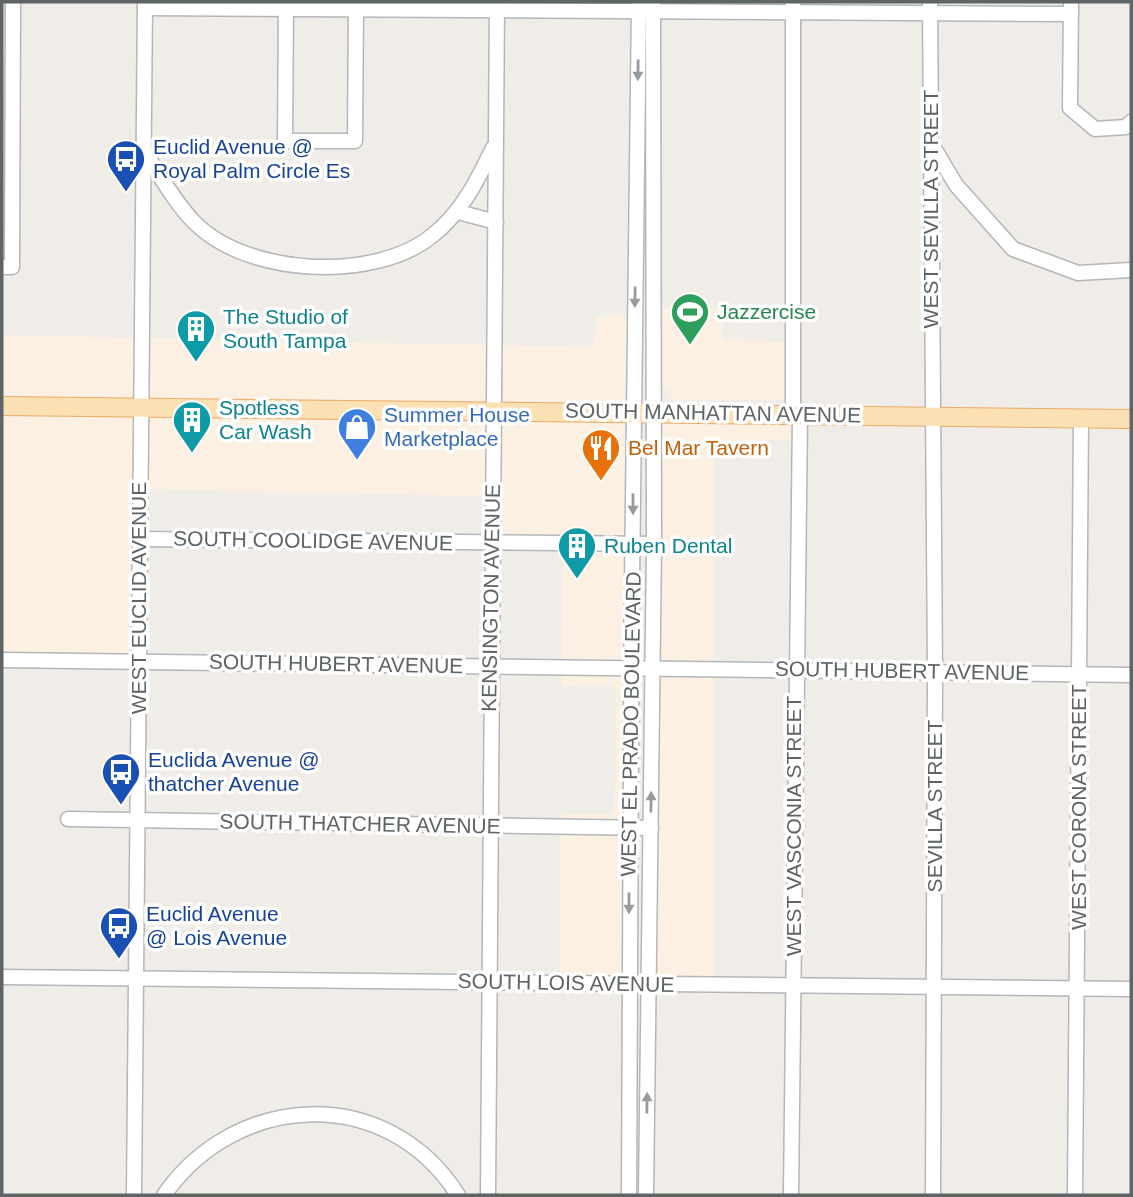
<svg xmlns="http://www.w3.org/2000/svg" width="1133" height="1197" font-family="Arial,sans-serif">
<rect width="100%" height="100%" fill="#f0ede8"/>
<g fill="#fcf0e2">
<path d="M656,309h66v31l65,2 -2,56 -4,2 -113,-1 1,-9h-8v-56l-5,-9z"/>
<path d="M628,315l-1,91h-127l1,-61 93,2 3,-30z"/>
<path d="M2,335l134,3 -1,63 -133,-5z"/>
<path d="M148,338l340,7 -1,61 -340,-5z"/>
<path d="M2,407l133,5 -2,244 -131,-2z"/>
<path d="M147,412l340,5 -1,79 -340,-7z"/>
<path d="M500,417h127v122l-129,-2z"/>
<path d="M660,417l133,3v19l-80,4v221l-54,-1z"/>
<path d="M563,549l64,1v113l-65,-1z"/>
<path d="M562,673l65,1 -4,148 -62,-1v-10l5,3h44l5,-4 1,-123 -5,-3 -49,2z"/>
<path d="M659,674l54,1 1,304h-59z"/>
<path d="M561,832l62,1v146l-63,-1z"/>
</g>
<g fill="none" stroke-linecap="round" stroke-linejoin="round">
<g stroke="#b3b7b9" stroke-width="17">
<g id="minor">
<path d="M286,2l-1,139h70l1,-139"/>
<path d="M930,2l5,670 -2,523"/>
<path d="M1071,2l-1,106 25,21 31,-2 5,-5"/>
<path d="M793,3v412"/>
<path d="M145,8l926,6"/>
<path d="M931,143l25,42 57,64 65,24 53,-3"/>
<path d="M144,151c15,23 30,50 49,70 52,55 182,62 240,14 29,-23 44,-54 60,-87"/>
<path d="M458,212l38,10"/>
<path d="M2,267h10l1,-265"/>
<path d="M139,539l515,5"/>
<path d="M2,660l1129,15"/>
<path d="M68,819l583,9"/>
<path d="M2,977l1129,12"/>
<path d="M134,1195l11,-1193"/>
<path d="M164,1195c73,-104 223,-111 294,0"/>
<path d="M488,1195c0,-398 9,-795 9,-1193"/>
<path d="M629,1195c0,-398 4,-795 10,-1193"/>
<path d="M646,1195l8,-651 -1,-542"/>
<path d="M791,1195l9,-780"/>
<path d="M1075,1195l6,-777"/>
</g>
</g>
<g stroke="#eaaa68" stroke-width="20">
<path id="major" d="M2,406l1129,13"/>
</g>
<use href="#minor" stroke="#fff" stroke-width="14"/>
<use href="#major" stroke="#fae0b3" stroke-width="18"/>
</g>
<defs><path id="oneway-solid" d="M-6-.8H1V-3.2L6.5 0L1 3.2V.8H-6Z" transform="scale(1.75)"/></defs>
<g fill="#979b9c">
<use href="#oneway-solid" transform="translate(638 70) rotate(91)"/>
<use href="#oneway-solid" transform="translate(635 297) rotate(91)"/>
<use href="#oneway-solid" transform="translate(633 504) rotate(90)"/>
<use href="#oneway-solid" transform="translate(651 802) rotate(-89)"/>
<use href="#oneway-solid" transform="translate(629 903) rotate(90)"/>
<use href="#oneway-solid" transform="translate(647 1103) rotate(-89)"/>
</g>
<defs>
<g id="bus-pin" transform="scale(2.0125)"><path d="M0 17L-7.5 6A9.5 9.5 0 1 1 7.5 6Z" fill="#1a4fb4" stroke="#fff"/><path d="M-5-6H5V4H4V6H2V4H-2V6H-4V4H-5ZM-3.5-4V0h7V-4ZM-3.5 1.2v1.5H-2V1.2ZM2 1.2v1.5H3.5V1.2Z" fill="#fff"/></g>
<g id="stadium-pin" transform="scale(2.0125)"><path d="M0 17L-7.5 6A9.5 9.5 0 1 1 7.5 6Z" fill="#2e9e5b" stroke="#fff"/><path d="M0-5a6.5 5 0 1 0 0 10a6.5 5 0 1 0 0-10ZM-3.5-1.8h7v3.6h-7Z" fill="#fff"/></g>
<g id="building-pin" transform="scale(2.0125)"><path d="M0 17L-7.5 6A9.5 9.5 0 1 1 7.5 6Z" fill="#0f9aa8" stroke="#fff"/><path d="M-4-6H4V6H1V3H-1V6H-4ZM-2.5-4.3h1.7v1.8h-1.7ZM.8-4.3h1.7v1.8H.8ZM-2.5-1h1.7V.8h-1.7ZM.8-1h1.7V.8H.8Z" fill="#fff"/></g>
<g id="shop-pin" transform="scale(2.0125)"><path d="M0 17L-7.5 6A9.5 9.5 0 1 1 7.5 6Z" fill="#3f7fe0" stroke="#fff"/><path d="M-5-2.5h2.3a2.7 3.5 0 0 1 5.4 0H5L5.5 6h-11ZM-1.5-2.5h3a1.5 2.3 0 0 0-3 0Z" fill="#fff"/></g>
<g id="restaurant-pin" transform="scale(2.0125)"><path d="M0 17L-7.5 6A9.5 9.5 0 1 1 7.5 6Z" fill="#e8710a" stroke="#fff"/><path d="M-5-6h1v4h1v-4h1v4h1v-4h1v5L-1.5 .5V6h-2V.5L-5-1ZM5-6V6H3V1.5H1.5Q1.5-4 5-6Z" fill="#fff"/></g>
</defs>
<g fill-rule="evenodd">
<use href="#bus-pin" x="126" y="159"/>
<use href="#stadium-pin" x="690" y="312"/>
<use href="#building-pin" x="196" y="329"/>
<use href="#building-pin" x="192" y="420"/>
<use href="#shop-pin" x="357" y="427"/>
<use href="#restaurant-pin" x="601" y="448"/>
<use href="#building-pin" x="577" y="546"/>
<use href="#bus-pin" x="121" y="772"/>
<use href="#bus-pin" x="119" y="926"/>
</g>
<g text-anchor="middle" stroke-width="7" stroke-linejoin="round" paint-order="stroke">
<g font-size="21" fill="#164399" stroke="#fff" text-anchor="start">
<text x="153" y="154">Euclid Avenue @<tspan x="153" dy="24">Royal Palm Circle Es</tspan></text>
<text x="148" y="767">Euclida Avenue @<tspan x="148" dy="24">thatcher Avenue</tspan></text>
<text x="146" y="921">Euclid Avenue<tspan x="146" dy="24">@ Lois Avenue</tspan></text>
</g>
<g font-size="21" fill="#5f6567" stroke="#fff">
<text transform="translate(931 209) rotate(-90)" y="7">WEST SEVILLA STREET</text>
<text transform="translate(713 413) rotate(1)" y="7">SOUTH MANHATTAN AVENUE</text>
<text transform="translate(313 541) rotate(1)" y="7">SOUTH COOLIDGE AVENUE</text>
<text transform="translate(139 598) rotate(-90)" y="7">WEST EUCLID AVENUE</text>
<text transform="translate(491 598) rotate(-89)" y="7">KENSINGTON AVENUE</text>
<text transform="translate(336 664) rotate(1)" y="7">SOUTH HUBERT AVENUE</text>
<text transform="translate(902 671) rotate(1)" y="7">SOUTH HUBERT AVENUE</text>
<text transform="translate(631 724) rotate(-89)" y="7">WEST EL PRADO BOULEVARD</text>
<text transform="translate(935 806) rotate(-90)" y="7">SEVILLA STREET</text>
<text transform="translate(1079 807) rotate(-90)" y="7">WEST CORONA STREET</text>
<text transform="translate(360 824) rotate(1)" y="7">SOUTH THATCHER AVENUE</text>
<text transform="translate(794 826) rotate(-90)" y="7">WEST VASCONIA STREET</text>
<text transform="translate(566 983) rotate(1)" y="7">SOUTH LOIS AVENUE</text>
</g>
<g font-size="21" fill="#27864d" stroke="#fff" text-anchor="start">
<text x="717" y="319">Jazzercise</text>
</g>
<g font-size="21" fill="#0d838f" stroke="#fff" text-anchor="start">
<text x="223" y="324">The Studio of<tspan x="223" dy="24">South Tampa</tspan></text>
<text x="219" y="415">Spotless<tspan x="219" dy="24">Car Wash</tspan></text>
<text x="604" y="553">Ruben Dental</text>
</g>
<g font-size="21" fill="#366cbe" stroke="#fff" text-anchor="start">
<text x="384" y="422">Summer House<tspan x="384" dy="24">Marketplace</tspan></text>
</g>
<g font-size="21" fill="#c56008" stroke="#fff" text-anchor="start">
<text x="628" y="455">Bel Mar Tavern</text>
</g>
</g>
<rect width="1133" height="1197" fill="none" stroke="#5f6567" stroke-width="7"/>
</svg>
